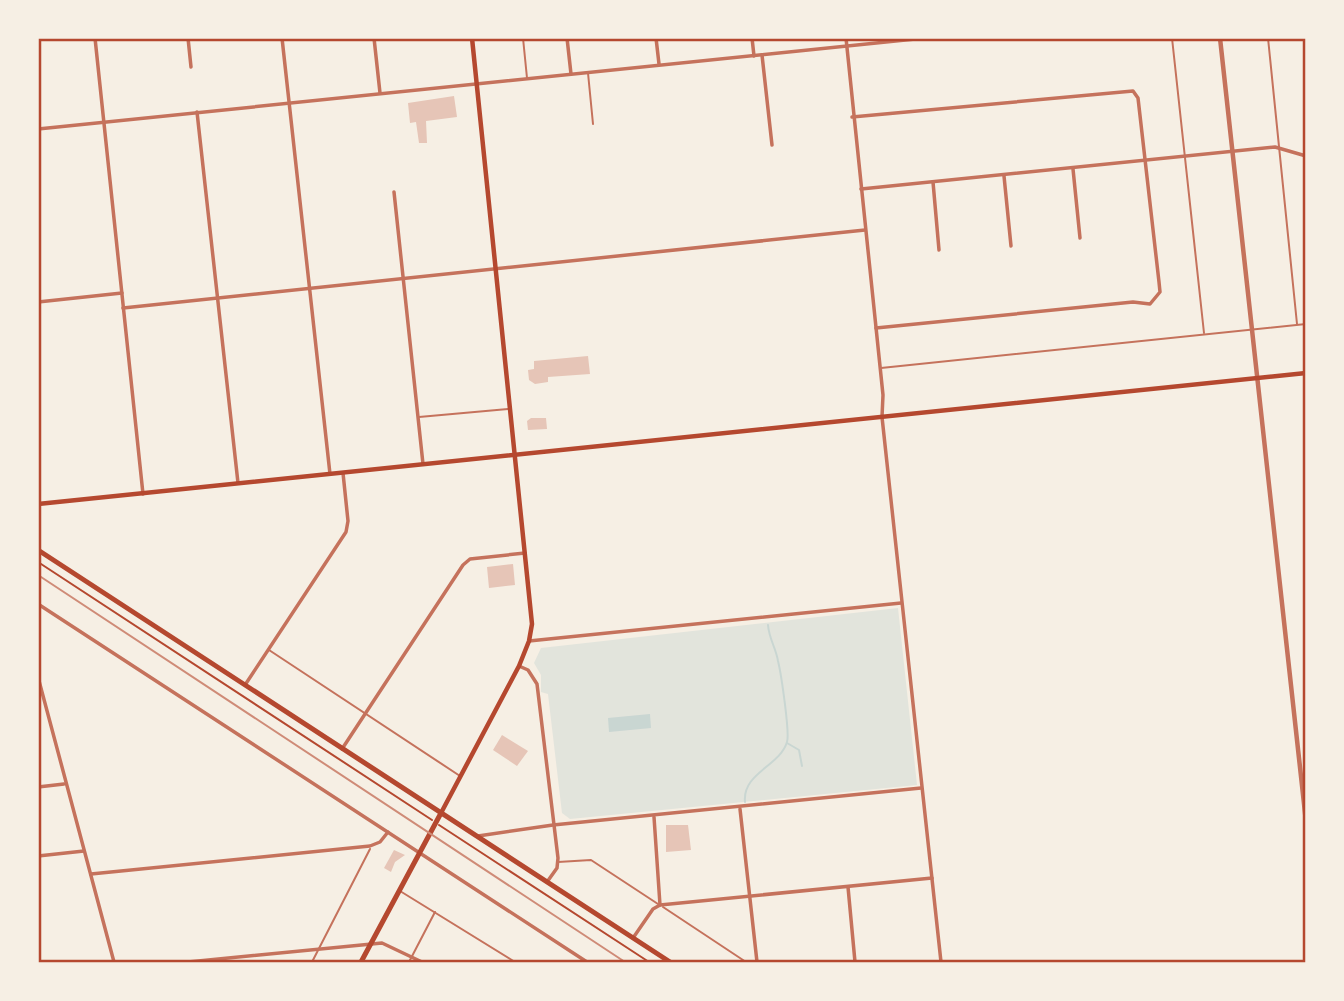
<svg xmlns="http://www.w3.org/2000/svg" width="1344" height="1001" font-family="'Space Grotesk',sans-serif">
<rect width="100%" height="100%" fill="#f6efe4"/>
<path fill="#e2e4dc" d="M898,608l19,177 -347,34 -8,-6 -14,-119 -7,-2v-17l-7,-12 7,-15z"/>
<path fill="#c9d6d2" d="M650,714l1,14 -42,4 -1,-14z"/>
<g fill="none" stroke-linecap="round" stroke-linejoin="round">
<g stroke="#c9d6d2" stroke-width="2">
<path d="M787,743l12,7 3,16"/>
<path d="M745,802c-3,-29 35,-36 42,-60 3,-9 -6,-69 -9,-81 -2,-13 -9,-22 -10,-36"/>
</g>
</g>
<g fill="#e6c5b7">
<path d="M454,96l3,21 -31,4 1,22h-8l-3,-21 -6,1 -2,-20z"/>
<path d="M588,356l2,18 -42,3v5l-13,2 -6,-4 -1,-10 6,-1v-8z"/>
<path d="M531,418h15l1,11 -19,1 -1,-9z"/>
<path d="M513,564l2,21 -26,3 -2,-21z"/>
<path d="M502,735l26,16 -11,15 -24,-16z"/>
<path d="M666,825h22l3,25 -25,2z"/>
<path d="M394,850l11,5 -10,7 -4,10 -7,-4z"/>
</g>
<g fill="none" stroke-linecap="round" stroke-linejoin="round">
<g stroke="#b5482f" stroke-width="2">
<path d="M38,562l394,258"/>
<path d="M439,825l210,137"/>
</g>
<g stroke="#c5725c" stroke-width="2">
<path d="M523,38l4,40"/>
<path d="M1172,38l32,295"/>
<path d="M1268,38l29,286"/>
<path d="M588,73l5,51"/>
<path d="M881,368l425,-44"/>
<path d="M419,417l89,-8"/>
<path d="M269,650l191,126"/>
<path d="M558,862l33,-2 67,44"/>
<path d="M400,891l115,71"/>
<path d="M663,907l83,55"/>
<path d="M312,962l58,-113"/>
<path d="M409,962l26,-50"/>
</g>
<g stroke="#c5725c" stroke-width="3.5">
<path d="M95,38l48,456"/>
<path d="M188,38l3,29"/>
<path d="M282,38l48,436"/>
<path d="M374,38l6,55"/>
<path d="M567,38l4,36"/>
<path d="M656,38l3,26"/>
<path d="M752,38l2,18"/>
<path d="M846,38l37,357 -1,22 59,545"/>
<path d="M762,55l10,90"/>
<path d="M197,112l41,371"/>
<path d="M852,117l281,-26 5,7 21,184 1,10 -10,12 -17,-2 -257,26"/>
<path d="M38,129l887,-91"/>
<path d="M1073,169l7,69"/>
<path d="M1004,176l7,70"/>
<path d="M933,182l6,68"/>
<path d="M861,189l414,-42 31,9"/>
<path d="M394,192l29,272"/>
<path d="M38,302l84,-9"/>
<path d="M123,308l742,-78"/>
<path d="M38,604l549,358"/>
<path d="M529,641l372,-38"/>
<path d="M519,666l9,4 9,14 21,174 -1,10 -10,14"/>
<path d="M38,677l76,285"/>
<path d="M245,685l101,-153 2,-11 -5,-48"/>
<path d="M342,749l121,-184 7,-6 55,-6"/>
<path d="M38,787l26,-3"/>
<path d="M740,809l17,153"/>
<path d="M478,836l75,-11 368,-37"/>
<path d="M38,856l46,-5"/>
<path d="M91,874l279,-28 10,-4 8,-10"/>
<path d="M848,887l7,75"/>
<path d="M660,905l272,-27"/>
<path d="M633,938l20,-29 7,-4 -6,-88"/>
<path d="M188,962l194,-19 40,19"/>
</g>
<path stroke="#c5725c" stroke-width="4.5" d="M1220,38l86,784"/>
<g stroke="#b5482f" stroke-width="4.5">
<path d="M38,504l1268,-131"/>
<path d="M441,813l78,-147 10,-25 3,-17 -60,-586"/>
</g>
<g stroke="#b5482f" stroke-width="5">
<path d="M38,550l632,412"/>
<path d="M361,962l80,-149"/>
</g>
<path stroke="#cf8b77" stroke-width="2" d="M38,575l587,387"/>
</g>
<rect width="1344" height="1001" fill="none" stroke="#f6efe4" stroke-width="80"/>
<rect x="40" y="40" width="1264" height="921" fill="none" stroke="#b5482f" stroke-width="2.5"/>
</svg>
